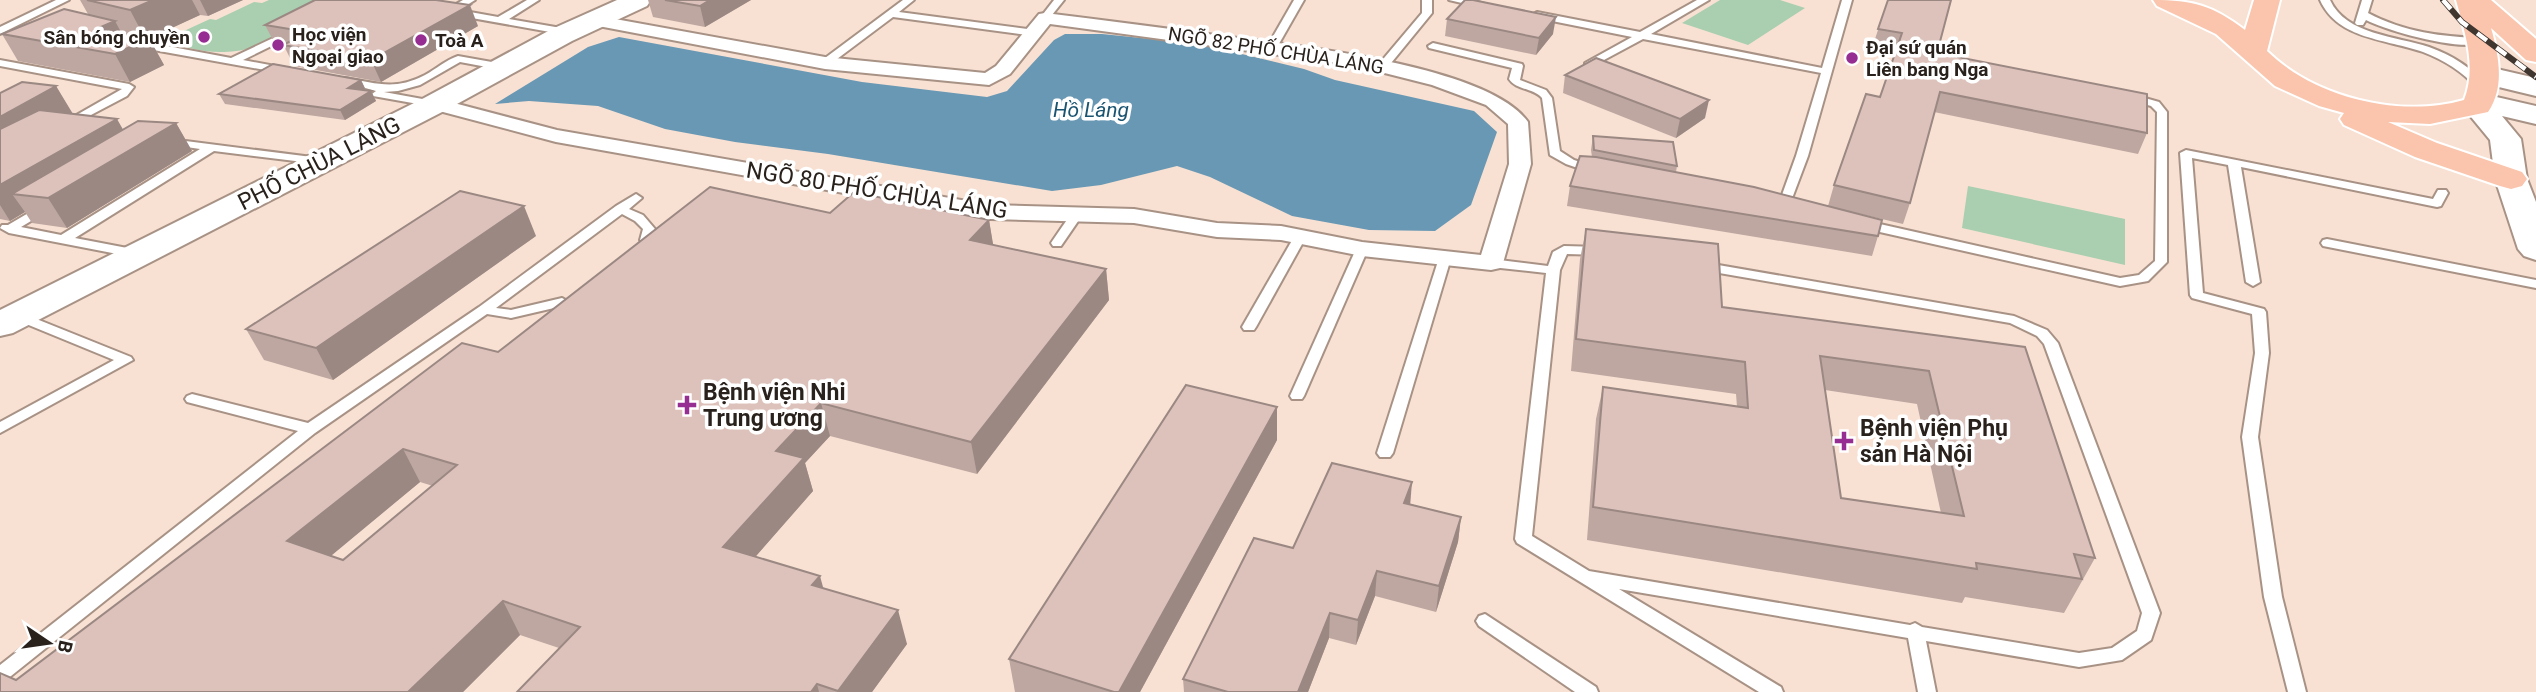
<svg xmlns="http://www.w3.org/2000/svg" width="2536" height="692" font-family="Roboto,sans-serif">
<rect width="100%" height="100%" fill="#f8e1d3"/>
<g fill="#a9cfb0">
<path d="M269,0h72c-35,22 -74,51 -117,52 -21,1 -44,-7 -64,-10l50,-23 6,1 38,-18 8,1z"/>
<path d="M1720,0h60l25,8 -57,37 -66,-22z"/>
<path d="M1968,186l157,33v46l-163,-37z"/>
</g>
<path fill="#6998b4" d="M1065,34h37l98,10 104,25 31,11 139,31 23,21 -26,73 -36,26 -66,-1 -77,-14 -82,-39 -33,-11 -76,19 -49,6 -224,-37 -93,-12 -70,-13 -67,-23 -69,-5 -34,3 93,-57 31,-10 243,45 125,15 20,-6 47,-51z"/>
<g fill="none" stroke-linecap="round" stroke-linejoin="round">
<g stroke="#a89285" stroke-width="4">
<g id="lane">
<path d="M56,0h13l-69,34v-7z"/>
<path d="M463,0h12l-16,10 39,7 29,-17h12l-30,19 58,10 5,3 -5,3 -118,-21 -5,-3z"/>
<path d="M903,0h11l-15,12 136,18 5,3 -5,3 -142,-19 -64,48h-8v-4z"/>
<path d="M1054,0h10l-16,20h-6l-2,-2z"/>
<path d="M1294,0h10l-28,49h-8l-1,-2z"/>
<path d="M1422,0h10v13l-45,55h-8v-4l43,-51z"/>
<path d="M1449,0h22l17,5 -5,3z"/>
<path d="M1697,0h12l-58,34 171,34 20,-68h10l-44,156 -20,53 -4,1 -6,-4 18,-50 25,-83 -178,-34 -54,29 -4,-1v-4l47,-26 -95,-19 -5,-3 5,-3 103,20z"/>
<path d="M2320,0h10c16,35 66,36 99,47 22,8 43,20 57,39l-1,2h-8c-14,-16 -33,-28 -54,-36 -36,-13 -85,-12 -103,-52z"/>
<path d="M2362,0h10l-4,13c36,19 74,24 114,25l5,3c-20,13 -100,-10 -121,-21l-3,5h-6l-2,-2z"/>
<path d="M288,31l4,1v4l-49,24 48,9v4l-4,1 -139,-25 -14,-7 5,-3 12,4 80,15z"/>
<path d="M1433,43l89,21 1,2 -3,14 26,10 6,8 8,53 14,9 25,8v4l-4,2 -29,-10 -16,-9 -8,-57c-9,-10 -26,-8 -33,-19l3,-11 -83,-20 -1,-2z"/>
<path d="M458,56l45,8 5,3 -5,3 -43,-8 -40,23 -22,6 -14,1 55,10v4l-4,1 -62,-11 -1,-2 4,-3 -36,-10 5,-3c32,5 49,13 80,-3 11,-6 21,-15 33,-19z"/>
<path d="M0,60l129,24 5,3 -7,9 -57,30 -6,-3 2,-2 56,-32 -122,-23z"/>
<path d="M2131,94l28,8 8,10v150l-19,19 -28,5 -258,-58 -6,-4 6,-4 258,58 19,-3 16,-14 2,-149 -6,-6 -24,-7v-4z"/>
<path d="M170,139l150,19 6,3 -6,3 -106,-13 -139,87 68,13 1,3 -1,3 -5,1 -129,-25 -9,-5 2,-3h6l34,-20 6,4 -2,3 -25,15 40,8 139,-86 -34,-5 -2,-2z"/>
<path d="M2186,150l247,49 5,-9h8l2,3 -7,13 -4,1 -196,-40 19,115 -7,4 -7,-4 -18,-117 -36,-7 11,135 61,16 2,3 3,41 -11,84 24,160 24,95h-18l-24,-95 -22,-160 13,-84 -3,-39 -60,-16 -2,-3 -10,-142z"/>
<path d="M636,194l6,4 -13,11 14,6 12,14 -5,14h-8l-2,-3 3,-11 -8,-8 -13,-7 -126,94 15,2 51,-12 7,4 -2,3 -56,13 -24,-4 -172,119 -309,247 -6,2v-17l298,-234 -111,-29 -2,-3 2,-3 5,-2 116,29 171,-116 137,-101z"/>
<path d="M1077,210l6,4 -22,32h-8l-2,-3 2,-3 20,-29z"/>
<path d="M1300,233l6,4 -50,90 -2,3h-10l-2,-3 52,-90z"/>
<path d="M2327,239l209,41v8l-213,-42 -2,-3 2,-3z"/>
<path d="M1362,245l6,4 -64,147 -2,3h-10l-2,-3 66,-147z"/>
<path d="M1564,246l37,1 6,4 -6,4 -34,-1 -7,16 -28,266 57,35 321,54 5,-2 7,4 157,26 33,-5 25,-17 5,-18 -98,-269 -7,-8 -27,-13 -314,-54 -1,-3 6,-4 313,54 33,14 11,13 102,270 -9,27 -29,20 -43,7 -153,-26 10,51h-18l-10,-54 -289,-49 162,98 2,5h-24l-242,-149 -2,-4 31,-266 -55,-6 -6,-4 6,-4 57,7 5,-14z"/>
<path d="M1445,254l6,4 -58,195 -3,4h-10l-3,-4 62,-195z"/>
<path d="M19,312l112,45 2,3 -133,73v-11l114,-62 -100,-41 -2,-3 2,-3z"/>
<path d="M1485,614l111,73 2,5h-23l-96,-66 -3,-5 3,-5z"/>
</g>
</g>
<g stroke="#a89285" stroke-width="4">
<path id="street" d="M1045,13c57,7 113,14 170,22 69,9 273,29 313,87l3,42 -28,99 -3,5 -9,2 -129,-14 -81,-16 -64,-3 -83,-14 -144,-4 -434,-77 -128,-34 -3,-4 3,-4 7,-2 122,32 433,75 144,4 83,14 64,3 81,16 119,13 28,-91 -1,-40 -22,-19 -54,-20 -79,-20 -303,-41 -40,50 -21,11 -164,-16 -232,-44 -9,-5 9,-5 232,42 160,16 11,-7 43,-52z"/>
</g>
<g stroke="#a89285" stroke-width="4">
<g id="secondary">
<path d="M617,0h34l-4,6 -75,35 -126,69 -433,223 -13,3v-26l424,-212 128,-69z"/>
<path d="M2484,66l52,12v18l-62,-15 -4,-6 4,-6z"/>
<path d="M2479,93l57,13v18l-34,-8 19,23 6,40 9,23v58l-12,-4 -6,-7 -23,-70 -5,-39 -28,-34 6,-10z"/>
</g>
</g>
<g stroke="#fff" stroke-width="4">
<path id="primary" d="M2153,0c40,0 59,5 92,30l9,-30h26l-13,51c48,47 133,67 197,49 13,-33 1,-67 -8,-100h35l45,39v23l-10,-2 -35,-32c8,28 14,59 -3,84l-58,12 -42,-2 49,21 85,29 5,7 -5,7 -11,3 -11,-3 -85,-29 -71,-32 -4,-6 4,-6 -25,-7 -44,-20 -59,-52 -59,-28z"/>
</g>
<use href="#lane" fill="#fff" fill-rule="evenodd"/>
<use href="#street" fill="#fff" fill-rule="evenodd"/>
<use href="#secondary" fill="#fff" fill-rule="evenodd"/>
<use href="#primary" fill="#fac5ac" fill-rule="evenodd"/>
<g stroke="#403630" stroke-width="6">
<path id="rail" d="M2443,0l19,22 74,55"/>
</g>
<use href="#rail" stroke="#fff" stroke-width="4.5" stroke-dasharray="12" stroke-linecap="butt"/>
</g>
<g fill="#bea7a1" fill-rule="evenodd">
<path d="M80,0h163l-35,16 -8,-1 -51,23 15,27 -34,17 -112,-21 -16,-27 86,-20z"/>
<path d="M648,0h103l-46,27 -52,-10z"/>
<path d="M1888,0l49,53 210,80 -9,21 -204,-42 -24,91 -7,21 -51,-12 26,24 -6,20 -305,-50 3,-20 22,-29 -1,-7 2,-14 84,30 -1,6 152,34 6,-21 46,-88 15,-45 -23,-4z"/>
<path d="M1447,19l106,15 -17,21 -91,-19z"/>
<path d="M265,25l213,1 -97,56 -87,-16 -9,-18 -9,-2z"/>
<path d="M1565,75l140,43 -29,20 -113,-45z"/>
<path d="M361,80l5,10 5,1 5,10 -31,19 -120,-16 -6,-10z"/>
<path d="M56,86l16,28 51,16 53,-7 16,28 -125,77 -35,-5 -7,-11 -15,9 -10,-2v-126z"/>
<path d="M830,213l159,7 4,25 113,24 3,31 -132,174 -147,-38 -25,27 8,28 -58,66 68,31 84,56 -35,48h-355l42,-44 -39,-13 -57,57h-463l16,-12 482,-328zM420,482l13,4 -90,74 -13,-4z"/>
<path d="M1586,229l136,78 303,40 70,211 -31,55 -99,-16 -3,6 -375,-63 9,-121 7,-32 134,20 -1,-13 -165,-23 9,-112zM1825,390l92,14 24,109 -100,-15z"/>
<path d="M536,236l-203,144 -69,-20 -18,-31z"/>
<path d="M1277,407v33l-137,252h-125l-6,-33z"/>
<path d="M1410,504l51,13 -3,25 -22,70 -61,-16 -19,49 -27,-7 -21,54h-124l-1,-13 110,-131z"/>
</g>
<g fill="#9b8883">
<path d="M153,0h39l8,15 -54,25 -16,-30z"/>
<path d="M200,0h43l-35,16z"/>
<path d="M710,0h41l-46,27 -5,-21z"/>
<path d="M470,5l8,21 -97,56 -10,-22z"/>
<path d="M1556,17l-3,17 -17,21 3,-17z"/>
<path d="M115,21l14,26 -33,-18z"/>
<path d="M149,38l15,27 -34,17 -15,-28z"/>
<path d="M361,80l5,11 -18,-3z"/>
<path d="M56,86l17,28 -73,42v-39z"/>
<path d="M371,91l5,10 -31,19 -5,-10z"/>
<path d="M1709,100l-4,18 -29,20 4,-19z"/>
<path d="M117,119l16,28 -121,47 13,18 -15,9 -10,-16v-20z"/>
<path d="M176,123l16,28 -125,77 -19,-30z"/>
<path d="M524,206l12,30 -203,144 -17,-32z"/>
<path d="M989,220l5,30 -24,-10z"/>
<path d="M1106,269l3,31 -132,174 -6,-32z"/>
<path d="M821,403l9,33 -25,27 8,28 -78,89 -12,-33 53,-96z"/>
<path d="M1277,407v33l-137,252h-21z"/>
<path d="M403,449l17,33 -112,93 -21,-34z"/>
<path d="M1412,482l-2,25 -6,-4z"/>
<path d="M1461,517l-3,25 -22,70 3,-26z"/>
<path d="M1377,571l-2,25 -19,49 2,-25z"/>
<path d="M820,576l9,33 -17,-24z"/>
<path d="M503,601l17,34 -57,57h-55z"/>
<path d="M898,610l9,34 -35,48h-33l-1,-1z"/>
<path d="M1330,613l-1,25 -21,54h-10z"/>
<path d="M817,684l2,8h-8z"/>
</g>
<g fill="#ddc2bb" stroke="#9b8883" stroke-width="2" fill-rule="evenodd">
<path d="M87,0h66l-23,10z"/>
<path d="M315,0h121l34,5 -99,55 -88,-15 25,-13 -43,-7z"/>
<path d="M665,0h45l-10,6z"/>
<path d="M1465,0h8l83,17 -17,21 -92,-19z"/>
<path d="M1888,0h63l-14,53 210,41v39l-207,-41 -30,111 -76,-18 32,-91 14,3 22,-64 -24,-4z"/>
<path d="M64,9l51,12 -19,8 53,9 -34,16 -113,-20z"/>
<path d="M1596,58l113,42 -29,19 -115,-44z"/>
<path d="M273,64l88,16 -13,8 23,3 -31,19 -121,-16z"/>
<path d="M22,82l34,4 -56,31v-24z"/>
<path d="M39,110l78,9 -117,66v-56z"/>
<path d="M138,121l38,2 -128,75 -36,-4z"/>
<path d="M1593,136l80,6 4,24 -83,-16z"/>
<path d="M1580,156l16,1 158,30 128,33 -4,16 -308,-50z"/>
<path d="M710,187l120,26 24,-21 135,28 -19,20 136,29 -135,173 -150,-39 -45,48 28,7 -81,89 97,29 -8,9 86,25 -60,81 -21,-7 -6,8h-294l63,-65 -77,-26 -95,91h-408v-19l16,7 446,-337 36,9zM403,449l54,16 -114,95 -56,-19z"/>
<path d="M460,191l64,15 -208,142 -70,-19z"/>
<path d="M1586,229l132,15 4,63 303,40 70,211 -21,-4 8,25 -106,-16 1,6 -384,-62 10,-120 145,21 -3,-46 -169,-23zM1820,356l109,15 35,145 -123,-18z"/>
<path d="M1186,385l91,22 -158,285h-5l-105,-33z"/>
<path d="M1332,463l80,19 -8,21 57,14 -22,69 -62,-15 -19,49 -28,-7 -32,79h-70l-45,-13 71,-141 39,10z"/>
</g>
<g fill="#952d92" stroke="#fff" stroke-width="2.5">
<circle cx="204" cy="37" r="7"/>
<circle cx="421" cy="40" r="7"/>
<circle cx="278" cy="45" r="7"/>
<circle cx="1852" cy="58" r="7"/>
<path d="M683.5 394.5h7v7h7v7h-7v7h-7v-7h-7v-7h7z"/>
<path d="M1840.5 430.5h7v7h7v7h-7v7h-7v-7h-7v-7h7z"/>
</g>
<g text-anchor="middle" stroke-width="7" stroke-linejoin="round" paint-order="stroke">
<g font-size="19" font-weight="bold" fill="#29211c" stroke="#fff" text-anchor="start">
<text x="292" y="41">Học viện<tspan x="292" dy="22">Ngoại giao</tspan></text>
<text x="190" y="44" text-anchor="end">Sân bóng chuyền</text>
<text x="435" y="47">Toà A</text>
<text x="1866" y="54">Đại sứ quán<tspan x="1866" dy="22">Liên bang Nga</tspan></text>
</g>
<g font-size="19" fill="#29211c" stroke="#fff">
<text transform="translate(1276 50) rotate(9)" y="7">NGÕ 82 PHỐ CHÙA LÁNG</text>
</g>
<g font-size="21" font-style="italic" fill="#1a5471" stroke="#fff">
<text x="1091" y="117">Hồ Láng</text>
</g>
<g font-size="23" fill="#29211c" stroke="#fff">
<text transform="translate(319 163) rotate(-27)" y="8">PHỐ CHÙA LÁNG</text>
<text transform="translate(877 190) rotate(9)" y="8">NGÕ 80 PHỐ CHÙA LÁNG</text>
</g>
<g font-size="23" font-weight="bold" fill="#29211c" stroke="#fff" text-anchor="start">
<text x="703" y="400">Bệnh viện Nhi<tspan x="703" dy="26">Trung ương</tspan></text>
<text x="1860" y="436">Bệnh viện Phụ<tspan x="1860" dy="26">sản Hà Nội</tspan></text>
</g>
</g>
<g transform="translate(49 643) rotate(103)" stroke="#ffffff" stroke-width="5" paint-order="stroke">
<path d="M0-5L12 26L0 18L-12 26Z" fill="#29211c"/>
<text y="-10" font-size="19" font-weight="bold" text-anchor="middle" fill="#29211c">B</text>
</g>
</svg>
